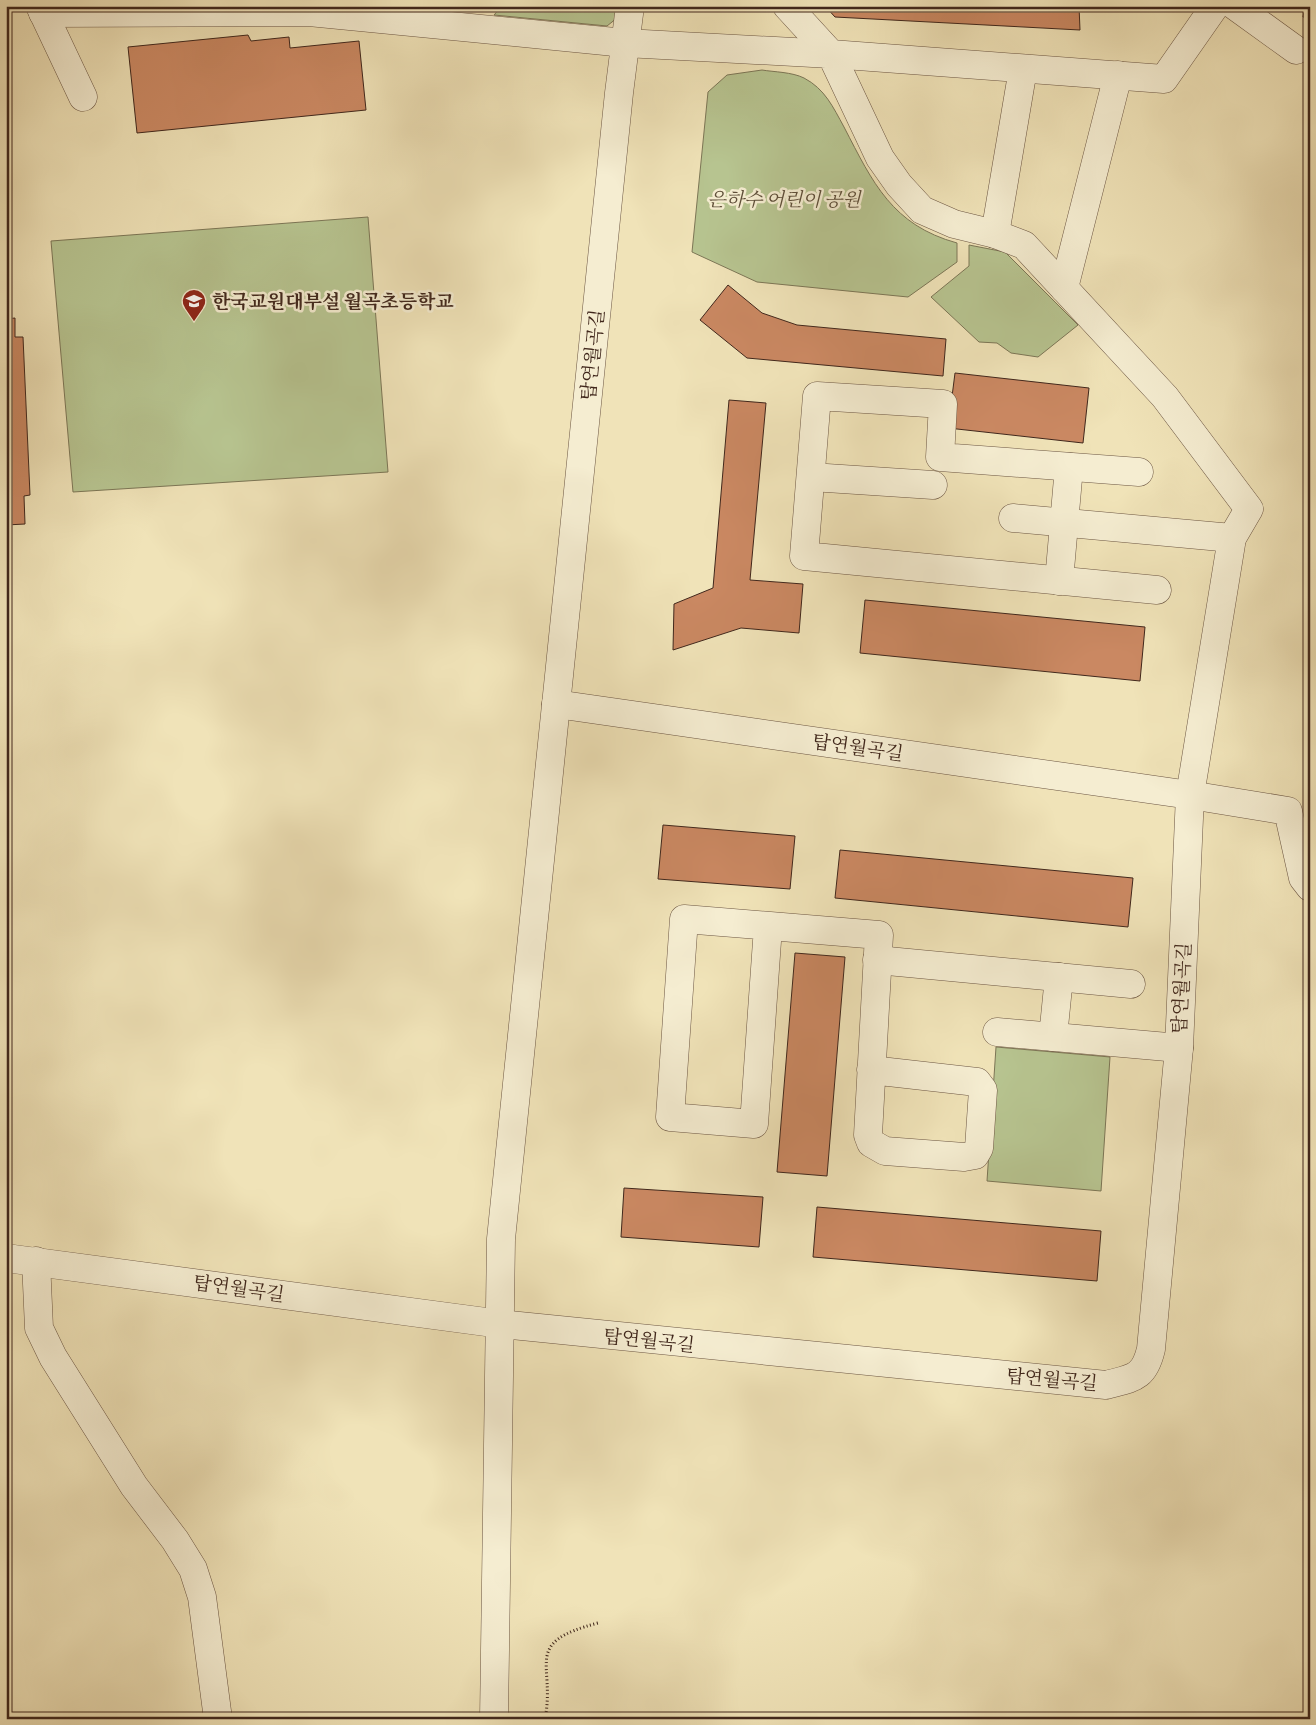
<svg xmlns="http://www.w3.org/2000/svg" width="1316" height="1725" font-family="Alegreya,'Noto Serif KR',serif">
<rect width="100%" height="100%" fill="#f0e3b8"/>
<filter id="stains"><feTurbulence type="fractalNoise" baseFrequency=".004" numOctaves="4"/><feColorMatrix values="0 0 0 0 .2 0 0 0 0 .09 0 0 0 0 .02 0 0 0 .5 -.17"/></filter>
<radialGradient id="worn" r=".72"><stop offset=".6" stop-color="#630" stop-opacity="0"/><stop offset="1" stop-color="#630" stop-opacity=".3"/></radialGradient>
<g fill="#b7c490" stroke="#7c7656">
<path d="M502,6h130l-25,20 -113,-11z"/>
<path d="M762,70c12,2 30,2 42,8 21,11 29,29 40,49 29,56 48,98 113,116v19l-49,35 -151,-15 -65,-30 16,-160 19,-17z"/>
<path d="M368,217l20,255 -315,20 -22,-251z"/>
<path d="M969,245l36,7 73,73 -40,32 -27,-4 -14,-10 -18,-1 -48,-45 38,-31z"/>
<path d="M996,1047l114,10 -9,134 -114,-10z"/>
</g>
<g fill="#ca8862" stroke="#40271c">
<path d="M825,6h254l1,24 -245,-13z"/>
<path d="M1305,6h5v12l-7,-1z"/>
<path d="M248,35l3,6 38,-4 1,11 69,-7 7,69 -229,23 -9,-86z"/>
<path d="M728,285l34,28 35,12 149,14 -3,37 -196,-18 -47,-38z"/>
<path d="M15,318v19h8l7,158 -6,1 1,28 -19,1v-206z"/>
<path d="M955,373l134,15 -6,55 -135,-15z"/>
<path d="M729,400l37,3 -16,177 53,4 -4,49 -58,-5 -68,22 1,-46 39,-16z"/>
<path d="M865,600l280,27 -5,54 -280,-28z"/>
<path d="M663,825l132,11 -5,53 -132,-10z"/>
<path d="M840,850l293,28 -5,49 -293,-29z"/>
<path d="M795,953l50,4 -18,219 -50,-4z"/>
<path d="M624,1188l139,9 -4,50 -138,-10z"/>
<path d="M817,1207l284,24 -4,50 -284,-24z"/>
</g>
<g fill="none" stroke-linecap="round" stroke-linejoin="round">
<g stroke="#6c5643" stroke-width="29">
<g id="minor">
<path d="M40,6l43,91"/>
<path d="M787,6l44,48 333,25 51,-73"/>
<path d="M1235,6l61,44"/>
<path d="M995,234l28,-165"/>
<path d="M1064,288l54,-213"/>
<path d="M1139,472l-199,-15 3,-53 -126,-8 -13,160 353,34"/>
<path d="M811,477l122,8"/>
<path d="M1013,518l219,20"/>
<path d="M1059,581l10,-114"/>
<path d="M556,704l634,91 98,16 15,67 7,9"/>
<path d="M768,927l-14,197 -84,-7 14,-198 195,16 -11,200 3,8 14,8 79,6 11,-2 4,-7 4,-58 -6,-8 -106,-12"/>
<path d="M877,960l254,24"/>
<path d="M997,1032l182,16"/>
<path d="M1053,1037l6,-60"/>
<path d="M6,1258l495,66 605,61c26,-7 38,-6 45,-36l28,-301 11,-253 42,-257 17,-29 -84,-112 -141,-152 -29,-11 -41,-10 -32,-14 -23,-25 -19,-27 -49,-104 -206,-11 -316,-31 -266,1"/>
<path d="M36,1261l3,67 14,29 81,129 41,54 18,29 9,28 16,122"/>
<path d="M494,1719l7,-480 118,-1146 11,-87"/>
</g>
</g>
<path stroke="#40271c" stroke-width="3" stroke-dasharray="1 2.5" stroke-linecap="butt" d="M545,1719c11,-56 -24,-76 53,-96"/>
<use href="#minor" stroke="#f5edd1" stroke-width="28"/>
</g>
<defs>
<g id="school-pin" transform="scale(1.25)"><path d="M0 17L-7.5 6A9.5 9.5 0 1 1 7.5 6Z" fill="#8f2418" stroke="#f5edd1"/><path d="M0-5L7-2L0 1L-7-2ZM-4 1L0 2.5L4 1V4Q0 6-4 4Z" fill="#fff"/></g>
</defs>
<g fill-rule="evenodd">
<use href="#school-pin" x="194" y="301"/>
</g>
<g text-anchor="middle" stroke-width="5" stroke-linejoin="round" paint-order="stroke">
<g font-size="19" font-style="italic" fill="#5e4e39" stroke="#f5edd1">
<text x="784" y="206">은하수 어린이 공원</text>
</g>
<g font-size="19" font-weight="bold" fill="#40271c" stroke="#f5edd1" text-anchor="start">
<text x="212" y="308">한국교원대부설 월곡초등학교</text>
</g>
<g font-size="19" fill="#40271c" stroke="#f5edd1">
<text transform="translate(592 355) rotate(-84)" y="7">탑연월곡길</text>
<text transform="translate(858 747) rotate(8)" y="7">탑연월곡길</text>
<text transform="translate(1181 988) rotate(-87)" y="7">탑연월곡길</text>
<text transform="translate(239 1288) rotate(8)" y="7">탑연월곡길</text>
<text transform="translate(649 1340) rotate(6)" y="7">탑연월곡길</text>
<text transform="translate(1052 1379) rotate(5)" y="7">탑연월곡길</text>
</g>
</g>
<rect width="1316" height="1725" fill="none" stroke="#f0e3b8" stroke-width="25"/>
<rect x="8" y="8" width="1301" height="1710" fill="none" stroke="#40271c" stroke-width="2.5"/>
<rect x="12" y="12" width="1291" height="1700" fill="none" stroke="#40271c"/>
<rect width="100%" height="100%" filter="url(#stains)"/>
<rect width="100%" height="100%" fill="url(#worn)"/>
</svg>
